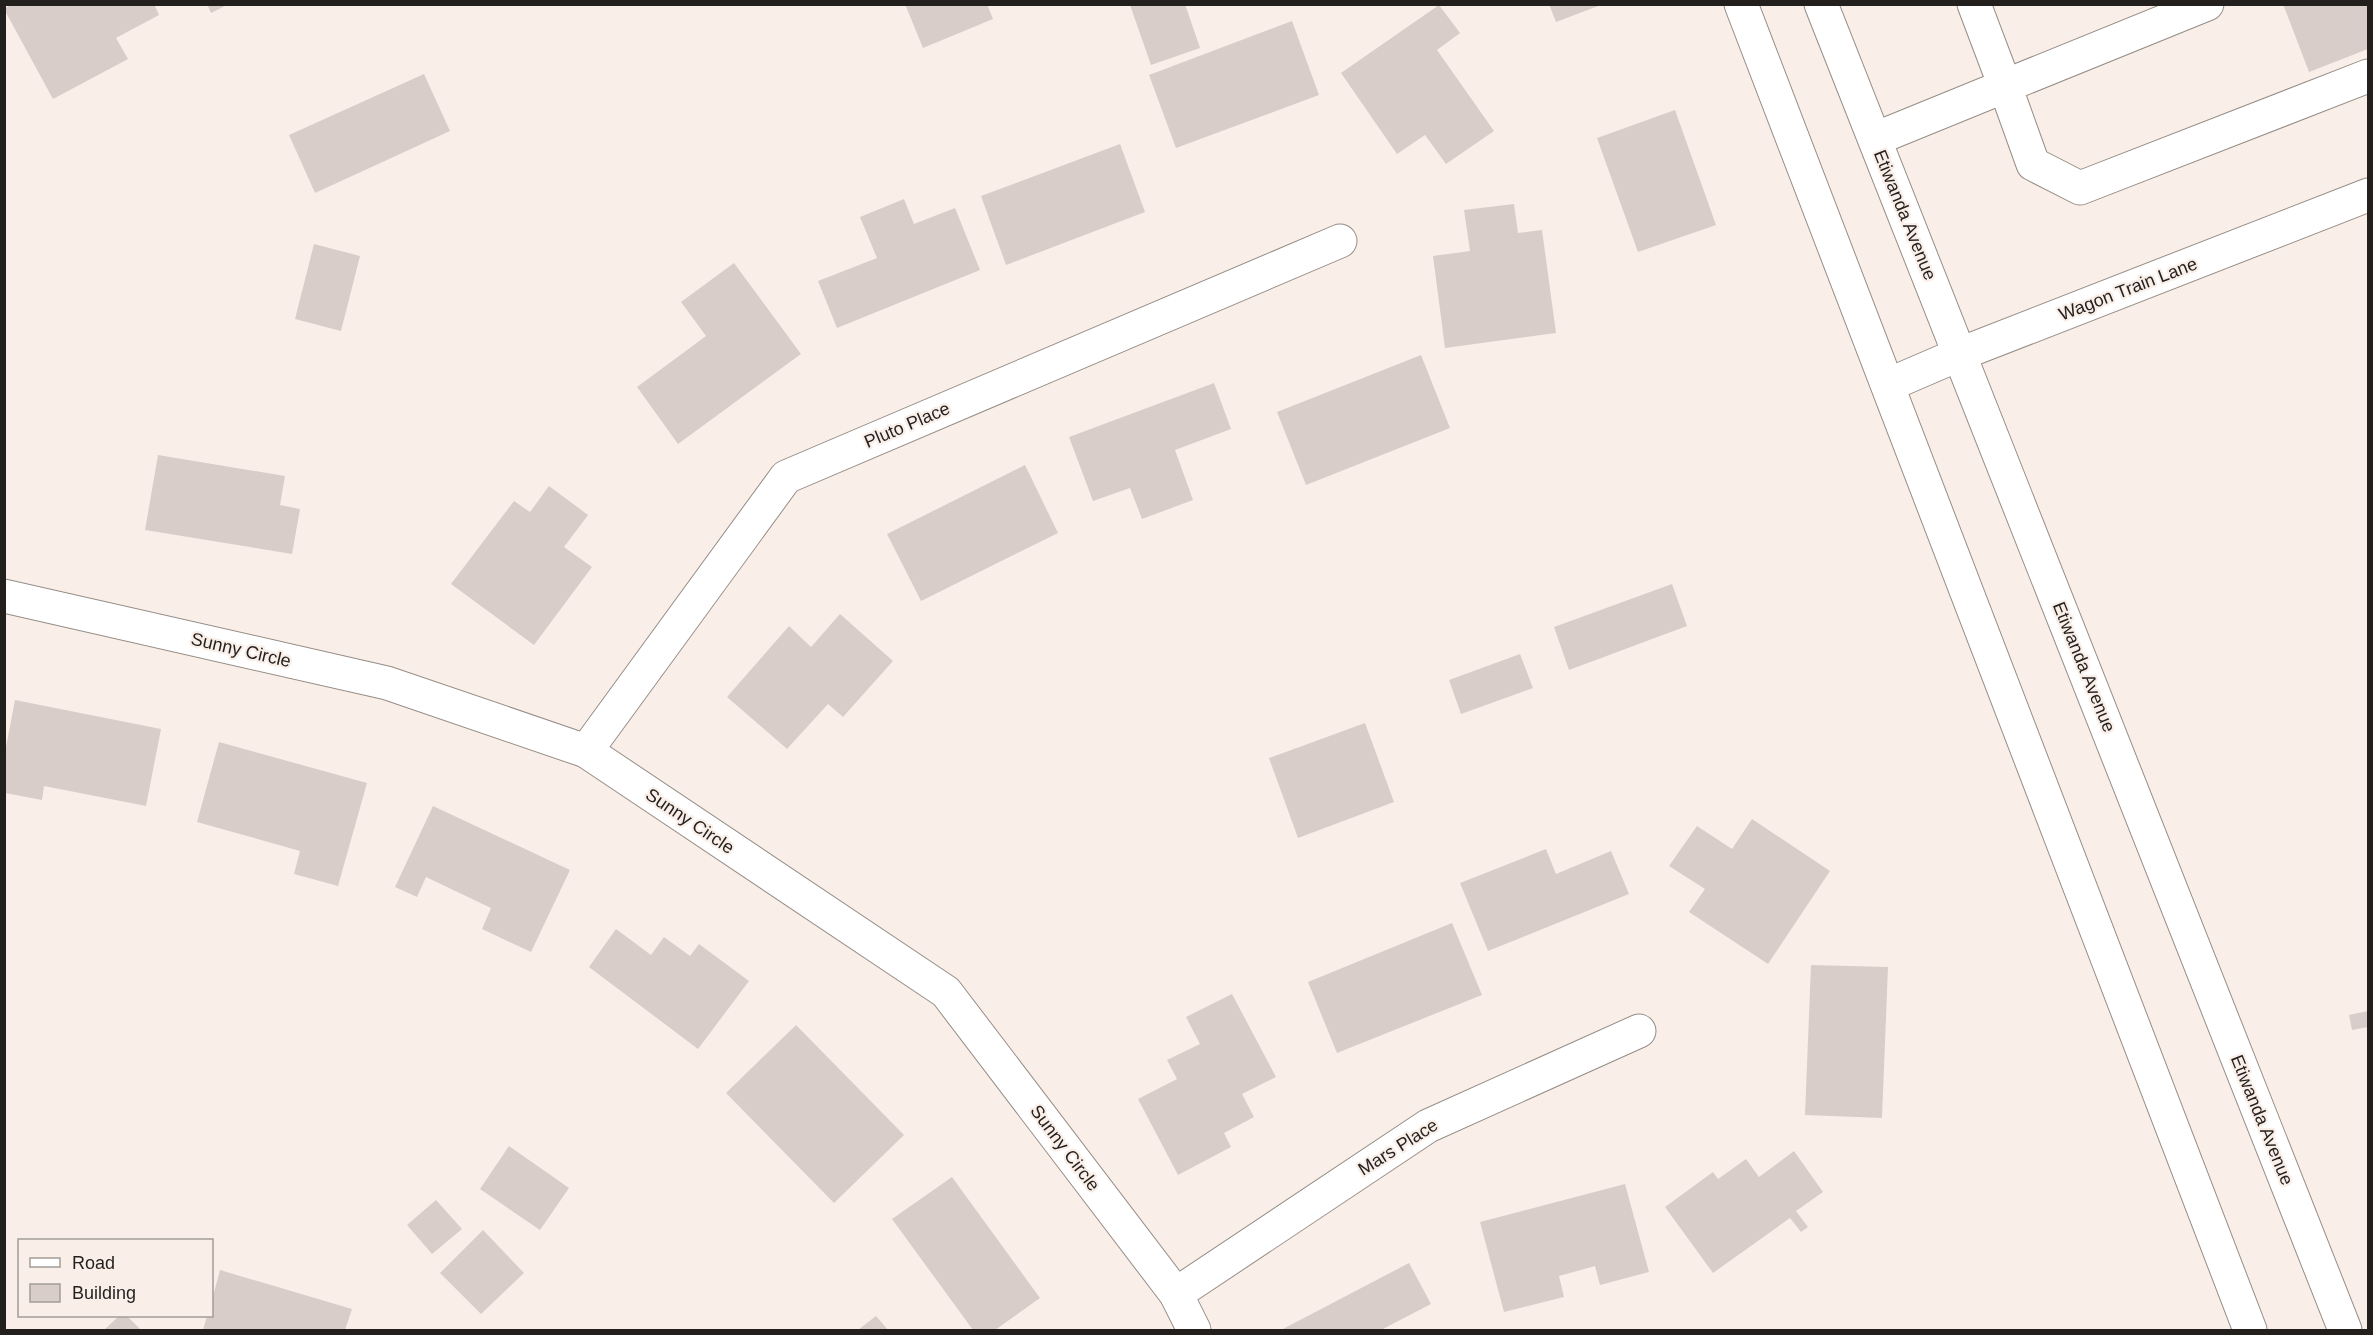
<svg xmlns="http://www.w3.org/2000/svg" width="2373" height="1335" font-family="Arial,sans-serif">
<rect width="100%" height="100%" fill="#f9efe8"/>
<g fill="#d9cdca">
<path d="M12,4h142l5,11 -43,23 12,21 -75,40 -49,-90z"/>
<path d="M207,4h22l-18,9z"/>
<path d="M905,4h82l6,15 -70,29z"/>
<path d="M1185,4l15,44 -49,17 -21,-60z"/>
<path d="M1549,4h52v1l-45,17z"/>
<path d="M2283,4h85v45l-59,23z"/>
<path d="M1439,5l21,28 -23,17 57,81 -48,33 -21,-29 -28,19 -56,-81z"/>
<path d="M1292,21l27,74 -143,53 -27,-73z"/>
<path d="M424,74l26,57 -135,62 -26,-58z"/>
<path d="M1675,110l41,115 -78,27 -41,-114z"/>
<path d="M1120,144l25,68 -139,53 -25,-69z"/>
<path d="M904,199l10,25 41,-16 25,62 -143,58 -19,-47 59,-23 -17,-41z"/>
<path d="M1514,204l4,29 24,-3 14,103 -111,15 -12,-92 37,-5 -6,-41z"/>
<path d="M314,244l46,12 -19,75 -46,-12z"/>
<path d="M734,263l67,91 -123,90 -41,-57 69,-51 -25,-34z"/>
<path d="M1421,355l29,73 -144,57 -29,-73z"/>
<path d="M1214,383l17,46 -56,21 18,50 -51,19 -12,-31 -37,13 -24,-64z"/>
<path d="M158,455l127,21 -5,29 20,4 -8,45 -147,-24z"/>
<path d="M1025,465l33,68 -137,68 -34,-67z"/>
<path d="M549,486l39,29 -24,32 28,20 -58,78 -83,-61 63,-83 16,11z"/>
<path d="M1672,584l15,42 -118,44 -15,-43z"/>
<path d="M840,614l53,47 -50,56 -15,-13 -41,45 -60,-52 62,-71 22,21z"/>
<path d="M1520,654l13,34 -72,26 -12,-34z"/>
<path d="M15,700l146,29 -15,77 -102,-20 -2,14 -37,-7v-41z"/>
<path d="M1365,723l29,79 -96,36 -29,-80z"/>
<path d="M219,742l148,41 -29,103 -44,-12 6,-23 -103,-29z"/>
<path d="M433,806l137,64 -39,82 -49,-23 9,-21 -65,-31 -9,20 -22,-10z"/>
<path d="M1752,819l78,52 -62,93 -79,-52 16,-23 -36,-23 28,-40 35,23z"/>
<path d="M1546,849l10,25 55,-23 18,43 -141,57 -28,-68z"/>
<path d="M1452,923l30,72 -145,58 -29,-71z"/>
<path d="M616,929l35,26 13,-18 26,19 9,-12 50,37 -51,68 -109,-82z"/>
<path d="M1811,965l77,2 -6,151 -77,-3z"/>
<path d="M1232,994l44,83 -34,17 12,23 -30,16 7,14 -53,28 -40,-76 39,-20 -10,-19 33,-16 -14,-27z"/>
<path d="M2368,1011v16l-16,3 -3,-15z"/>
<path d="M796,1025l108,110 -70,68 -108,-110z"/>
<path d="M509,1146l60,42 -29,42 -60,-41z"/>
<path d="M1794,1151l29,41 -27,19 12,16 -7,5 -11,-14 -77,55 -48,-66 48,-35 5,7 28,-20 13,18z"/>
<path d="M952,1177l88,121 -45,32h-22l-81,-111z"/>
<path d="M1625,1184l24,88 -49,13 -5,-19 -36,10 5,21 -60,15 -24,-90z"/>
<path d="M436,1200l26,29 -30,25 -25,-29z"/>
<path d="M483,1230l41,43 -43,41 -41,-41z"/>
<path d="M1409,1263l22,41 -50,26h-100z"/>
<path d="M220,1270l132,39 -7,21h-142l4,-14h5v-16z"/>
<path d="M119,1316h8l14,14h-37z"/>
<path d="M876,1316l12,14h-30z"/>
</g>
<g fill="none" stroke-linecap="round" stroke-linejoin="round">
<g stroke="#968d87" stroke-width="35">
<g id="minor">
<path d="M2207,4l-202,82 28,78 47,24 288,-112"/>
<path d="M1875,139l130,-53 -31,-82"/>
<path d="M1888,385l72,-31 408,-159"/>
<path d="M4,596l383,87 199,68 360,241 230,302 18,36"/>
<path d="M586,751l200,-274 554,-236"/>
<path d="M1176,1294l252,-168 211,-95"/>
</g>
</g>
<g stroke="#968d87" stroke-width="35">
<g id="major">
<path d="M1741,4l509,1326"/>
<path d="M1821,4l524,1326"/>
</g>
</g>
<use href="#minor" stroke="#fff" stroke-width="33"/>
<use href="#major" stroke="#fff" stroke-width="33"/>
</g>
<g text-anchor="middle" stroke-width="4.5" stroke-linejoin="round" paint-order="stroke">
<g font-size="18" fill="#231f1d" stroke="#f9efe8">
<text transform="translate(1905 215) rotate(68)" y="6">Etiwanda Avenue</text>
<text transform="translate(2128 289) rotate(-21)" y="6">Wagon Train Lane</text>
<text transform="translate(907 425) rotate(-23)" y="6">Pluto Place</text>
<text transform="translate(241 650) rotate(13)" y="6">Sunny Circle</text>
<text transform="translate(2084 667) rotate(68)" y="6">Etiwanda Avenue</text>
<text transform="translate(690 821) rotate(34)" y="6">Sunny Circle</text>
<text transform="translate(2262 1120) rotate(68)" y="6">Etiwanda Avenue</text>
<text transform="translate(1398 1147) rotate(-32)" y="6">Mars Place</text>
<text transform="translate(1065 1148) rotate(53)" y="6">Sunny Circle</text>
</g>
</g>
<rect width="2373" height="1335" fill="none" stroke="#231f1d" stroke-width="12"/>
<rect x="18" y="1239" width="195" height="78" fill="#f9efe8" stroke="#a39c97" stroke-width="1.5"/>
<rect x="30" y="1258" width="30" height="9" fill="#ffffff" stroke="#a39c97" stroke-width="1.5"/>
<text x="72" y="1269" font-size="18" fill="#231f1d">Road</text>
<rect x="30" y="1284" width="30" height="18" fill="#d9cdca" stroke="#a39c97" stroke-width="1.5"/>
<text x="72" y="1299" font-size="18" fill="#231f1d">Building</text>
</svg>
